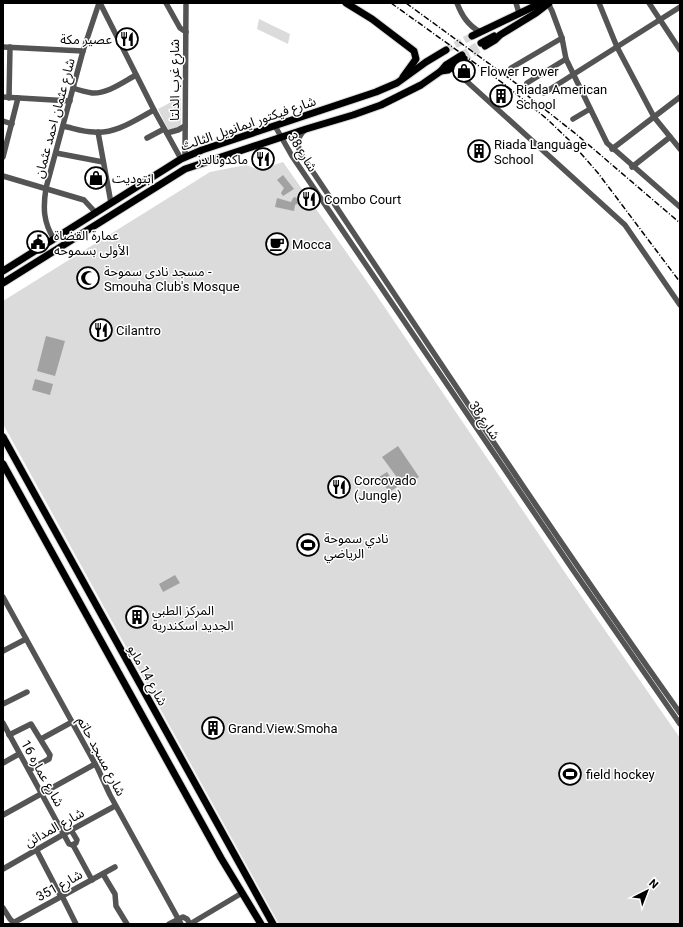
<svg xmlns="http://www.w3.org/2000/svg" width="683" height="927" font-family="Roboto,'Noto Sans Arabic',sans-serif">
<rect width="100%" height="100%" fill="#fff"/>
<g fill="#dbdbdb">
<path d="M259,19l31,15 -2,10 -31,-15z"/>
<path d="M181,97v28l-8,5 -5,-1 -10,-20z"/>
<path d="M283,162l92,131 195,287 110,158v186h-401l-276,-500v-123l207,-129 36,-7 13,5z"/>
</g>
<g fill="#a2a2a2">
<path d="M283,175l11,14 -11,7 -2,-3 3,-5 -7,-8z"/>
<path d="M295,197l4,3v3l-4,2 -1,6 -19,-4 2,-9 14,4 2,-4z"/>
<path d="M46,336l19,5 -10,35 -18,-5z"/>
<path d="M35,379l18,5 -3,11 -18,-5z"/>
<path d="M398,446l21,31 -15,10 -22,-30z"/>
<path d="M387,472l10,15 -8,5 -10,-15z"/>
<path d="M175,575l5,8 -17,9 -4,-8z"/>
</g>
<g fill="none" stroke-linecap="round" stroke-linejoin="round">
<g stroke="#d9d9d9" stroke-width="7" stroke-dasharray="7 3.5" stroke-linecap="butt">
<path d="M446,50l26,-14"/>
<path d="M462,55l19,-12"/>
<path d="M464,59l21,-13"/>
</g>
<g stroke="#dbdbdb" stroke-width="9">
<g id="major">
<path d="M346,3l26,16 42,32 2,8 -13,18"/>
<path d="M472,36l69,-33"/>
<path d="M481,43l13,-7"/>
<path d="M485,46l10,-6 5,-5 36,-22 13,-10"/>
<path d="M441,71l5,-6 16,-10"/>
<path d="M3,271l178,-112 21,-9 174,-58 21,-9 29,-21 20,-12"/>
<path d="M3,283l182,-114 121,-40 47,-14 28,-10 40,-20 20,-14 7,-1 16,-11"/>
<path d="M3,437l270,487"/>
<path d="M3,464l218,394 40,66"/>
</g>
</g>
<g stroke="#545454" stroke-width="5.5">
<path d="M100,3l54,107 27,49"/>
<path d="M166,3l14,25 6,4"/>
<path d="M457,3c5,13 11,22 23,29"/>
<path d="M516,3l3,10"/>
<path d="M548,3l4,8 10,27 4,21 41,84 73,64"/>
<path d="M599,3l18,44 37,70 26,32"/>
<path d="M649,3l31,47"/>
<path d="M3,47l80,4"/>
<path d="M452,68l173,157 55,80"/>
<path d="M511,68l51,-30"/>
<path d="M527,83l39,-24"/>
<path d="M73,88c6,2 13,4 19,5 15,1 31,-11 44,-18"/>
<path d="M544,93l136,-86"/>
<path d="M3,97l67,4"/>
<path d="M9,98l1,-51"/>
<path d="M573,119l17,-10"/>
<path d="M3,121l9,3"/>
<path d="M63,126c10,2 20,6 31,6 22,2 41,-12 60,-22"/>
<path d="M275,126l17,30 281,414 107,154"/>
<path d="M306,129c-9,8 -10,15 -5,25 125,187 249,376 379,559"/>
<path d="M98,132l13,71"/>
<path d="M167,133l11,-3 7,-4"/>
<path d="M147,138l17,-9"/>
<path d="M612,149l68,-52"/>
<path d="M56,153l47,9"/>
<path d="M3,157l15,-59"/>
<path d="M185,157l1,-154"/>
<path d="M632,167l38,-30"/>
<path d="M3,176l81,24 12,13"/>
<path d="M54,239c-11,-17 -11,-32 -8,-51l37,-137 16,-48"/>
<path d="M3,597l95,172 12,26 71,129"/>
<path d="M3,651l23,-12"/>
<path d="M3,704l24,-12"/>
<path d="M3,723l66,121 3,1 4,-2 1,-3 -6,-10"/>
<path d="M9,735l22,-11 19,31 -1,4 -20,11"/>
<path d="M41,739l31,-17"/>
<path d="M3,763l16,-9"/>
<path d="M3,815l92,-51"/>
<path d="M73,845l19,35"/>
<path d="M36,849l25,48"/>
<path d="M3,869l68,-39 44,-24"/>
<path d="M103,874l12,20 1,12 11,18"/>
<path d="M62,896l14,28"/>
<path d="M3,908l7,11 5,5"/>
<path d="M13,923l102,-56"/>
<path d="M169,924l14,-7 4,2 3,5"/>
<path d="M190,924l52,-31"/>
</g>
<use href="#major" stroke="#000" stroke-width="7"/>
<g stroke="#000" stroke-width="1.5" stroke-dasharray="6 2 1 2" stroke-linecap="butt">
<path d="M391,3l113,81 43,35 22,21 29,33 82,109"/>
<path d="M406,3l119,87"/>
<path d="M519,89l57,45 104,89"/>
</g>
</g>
<defs>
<g id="restaurant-ring" transform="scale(1.15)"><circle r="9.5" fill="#fff" stroke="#000" stroke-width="1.5"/><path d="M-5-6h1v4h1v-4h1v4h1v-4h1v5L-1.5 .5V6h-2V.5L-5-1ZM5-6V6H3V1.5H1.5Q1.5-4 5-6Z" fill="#000"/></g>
<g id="shop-ring" transform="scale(1.15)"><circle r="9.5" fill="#fff" stroke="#000" stroke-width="1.5"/><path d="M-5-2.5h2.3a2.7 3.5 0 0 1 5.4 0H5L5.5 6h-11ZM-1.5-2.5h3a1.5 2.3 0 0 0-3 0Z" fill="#000"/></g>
<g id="building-ring" transform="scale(1.15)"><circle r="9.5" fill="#fff" stroke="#000" stroke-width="1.5"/><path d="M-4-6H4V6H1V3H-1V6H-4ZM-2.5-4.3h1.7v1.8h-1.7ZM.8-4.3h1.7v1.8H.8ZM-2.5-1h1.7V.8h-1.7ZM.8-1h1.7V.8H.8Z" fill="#000"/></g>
<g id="civic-ring" transform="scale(1.15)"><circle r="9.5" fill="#fff" stroke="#000" stroke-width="1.5"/><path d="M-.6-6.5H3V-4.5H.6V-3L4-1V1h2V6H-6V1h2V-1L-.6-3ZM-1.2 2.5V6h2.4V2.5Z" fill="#000"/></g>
<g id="cafe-ring" transform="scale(1.15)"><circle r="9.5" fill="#fff" stroke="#000" stroke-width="1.5"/><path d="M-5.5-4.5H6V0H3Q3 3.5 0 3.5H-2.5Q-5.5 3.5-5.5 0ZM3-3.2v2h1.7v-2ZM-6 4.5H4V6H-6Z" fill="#000"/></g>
<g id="mosque-ring" transform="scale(1.15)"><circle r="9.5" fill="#fff" stroke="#000" stroke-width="1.5"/><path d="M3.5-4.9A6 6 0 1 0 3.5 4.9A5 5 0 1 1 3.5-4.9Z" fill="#000"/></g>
<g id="stadium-ring" transform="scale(1.15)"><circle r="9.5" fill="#fff" stroke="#000" stroke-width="1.5"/><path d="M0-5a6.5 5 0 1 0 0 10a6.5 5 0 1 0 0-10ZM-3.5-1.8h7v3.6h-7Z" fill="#000"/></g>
</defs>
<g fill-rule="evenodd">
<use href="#restaurant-ring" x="127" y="39"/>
<use href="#shop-ring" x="464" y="71"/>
<use href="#building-ring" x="501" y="96"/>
<use href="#building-ring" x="479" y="151"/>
<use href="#restaurant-ring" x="263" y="159"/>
<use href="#shop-ring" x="96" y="178"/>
<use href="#restaurant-ring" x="309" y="199"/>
<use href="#civic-ring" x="38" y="242"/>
<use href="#cafe-ring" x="277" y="244"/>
<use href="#mosque-ring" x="88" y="278"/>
<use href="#restaurant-ring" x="101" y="330"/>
<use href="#restaurant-ring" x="339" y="487"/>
<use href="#stadium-ring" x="308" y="545"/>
<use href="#building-ring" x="137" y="617"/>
<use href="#building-ring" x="213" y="728"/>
<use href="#stadium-ring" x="570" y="774"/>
</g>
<g text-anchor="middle" stroke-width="3" stroke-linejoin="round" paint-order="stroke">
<g font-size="13" fill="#000" stroke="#fff" text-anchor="start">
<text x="112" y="44" text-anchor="end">عصير مكة</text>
<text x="480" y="76">Flower Power</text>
<text x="516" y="94">Riada American<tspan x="516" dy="15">School</tspan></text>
<text x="494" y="149">Riada Language<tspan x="494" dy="15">School</tspan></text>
<text x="248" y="164" text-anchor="end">ماكدونالدز</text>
<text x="112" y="183">ابتوديت</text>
<text x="324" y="204">Combo Court</text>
<text x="54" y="240">عمارة القضاة<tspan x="54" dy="15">الأولى بسموحه</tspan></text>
<text x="292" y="249">Mocca</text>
<text x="104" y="276">مسجد نادى سموحة -<tspan x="104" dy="15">Smouha Club's Mosque</tspan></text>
<text x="116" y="335">Cilantro</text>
<text x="354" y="485">Corcovado<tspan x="354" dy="15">(Jungle)</tspan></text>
<text x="324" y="543">نادي سموحة<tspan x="324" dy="15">الرياضي</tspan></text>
<text x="152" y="615">المركز الطبى<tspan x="152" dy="15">الجديد اسكندرية</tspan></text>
<text x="228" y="733">Grand.View.Smoha</text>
<text x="586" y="779">field hockey</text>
</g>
<g font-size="13" fill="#000" stroke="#fff">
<text transform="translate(174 80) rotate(-90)" y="5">شارع غرب الدلتا</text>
<text transform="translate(54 118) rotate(-75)" y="5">شارع عثمان احمد عثمان</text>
<text transform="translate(248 123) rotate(-19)" y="5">شارع فيكتور ايمانويل الثالث</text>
<text transform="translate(303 152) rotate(58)" y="5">شارع 38</text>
<text transform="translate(485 420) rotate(56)" y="5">شارع 38</text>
<text transform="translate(148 675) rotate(61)" y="5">شارع 14 مايو</text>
<text transform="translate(102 756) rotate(62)" y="5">شارع مسجد حاتم</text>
<text transform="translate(43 773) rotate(61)" y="5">شارع عماره 16</text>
<text transform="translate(54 827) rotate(-29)" y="5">شارع المدائن</text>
<text transform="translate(59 885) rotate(-29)" y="5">شارع 351</text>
</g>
</g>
<rect width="683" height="927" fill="none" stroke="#000000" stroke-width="8"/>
<g transform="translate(647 891) rotate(42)" stroke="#ffffff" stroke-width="3" paint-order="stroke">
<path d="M0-3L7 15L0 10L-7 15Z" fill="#000000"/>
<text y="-6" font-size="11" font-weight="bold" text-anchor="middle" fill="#000000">N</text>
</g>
</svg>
